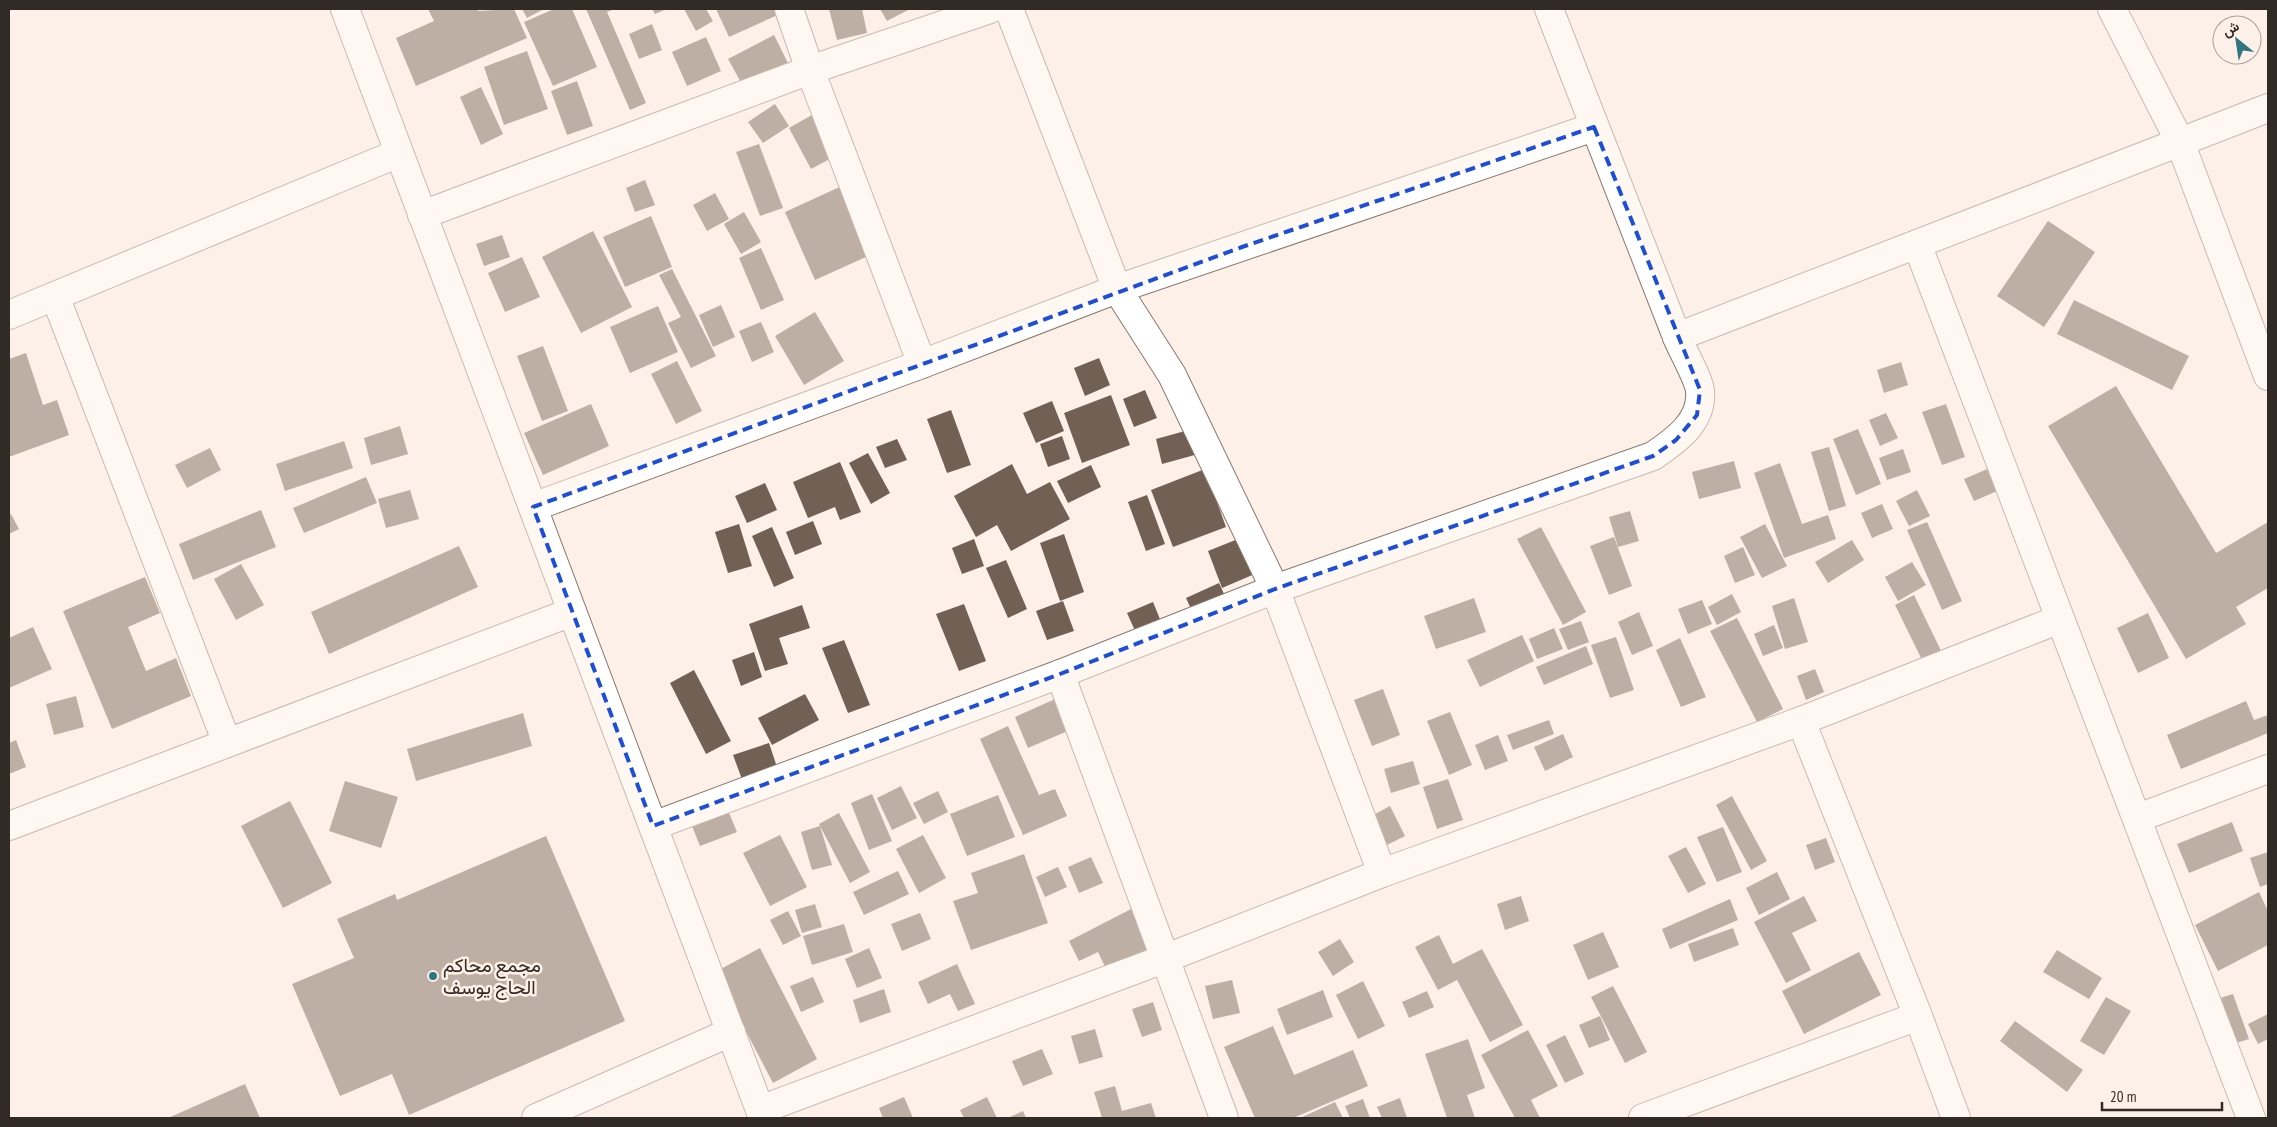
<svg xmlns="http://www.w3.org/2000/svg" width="2277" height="1127" font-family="'PT Sans Narrow',Vazirmatn,sans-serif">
<rect width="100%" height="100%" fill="#fdf0e8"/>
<g fill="#716053">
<path d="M428,9h49l1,2 36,-2 13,29 -111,48 -20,-48 38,-17z"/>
<path d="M522,9h22l-17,9z"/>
<path d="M554,9h18l25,58 -44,19 -29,-64z"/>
<path d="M586,9h29l-8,3 39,91 -16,7z"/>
<path d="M652,9h15l-12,5z"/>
<path d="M684,9h22l7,12 -17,10z"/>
<path d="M716,9h62l2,5 -51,23z"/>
<path d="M829,9h33l5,24 -30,7z"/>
<path d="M880,9h30l-23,12z"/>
<path d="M652,24l10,26 -23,9 -10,-25z"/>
<path d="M774,35l14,28 -45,23 -15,-27z"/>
<path d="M706,37l15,34 -34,15 -15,-34z"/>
<path d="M527,51l21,58 -44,16 -20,-58z"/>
<path d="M577,81l16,45 -26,9 -16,-44z"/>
<path d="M481,87l22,47 -22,11 -21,-48z"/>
<path d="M775,104l14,22 -26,17 -15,-21z"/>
<path d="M819,111l22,42 -30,16 -22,-41z"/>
<path d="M759,144l24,64 -23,8 -24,-64z"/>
<path d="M857,179l31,68 -73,33 -30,-68z"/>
<path d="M645,180l10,25 -20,7 -9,-24z"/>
<path d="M715,193l14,26 -22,12 -14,-26z"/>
<path d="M744,212l17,30 -20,12 -17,-30z"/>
<path d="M651,216l21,51 -47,20 -22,-50z"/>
<path d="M2048,221l47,31 -51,75 -47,-31z"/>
<path d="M593,231l39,76 -51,26 -39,-76z"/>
<path d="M502,235l8,22 -26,9 -8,-22z"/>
<path d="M761,248l23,52 -23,10 -22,-52z"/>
<path d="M522,257l18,40 -35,15 -17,-39z"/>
<path d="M672,269l44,87 -25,12 -23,-45 13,-6 -22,-42z"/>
<path d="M2074,300l115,56 -17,34 -115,-56z"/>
<path d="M721,305l14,32 -22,10 -14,-32z"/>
<path d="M658,306l20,46 -48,21 -20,-46z"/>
<path d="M815,312l29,49 -40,24 -29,-49z"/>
<path d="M761,322l13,30 -22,10 -13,-31z"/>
<path d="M543,346l25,65 -26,10 -25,-65z"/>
<path d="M26,353l17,52 14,-5 12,35 -60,22v-98z"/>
<path d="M1099,358l11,27 -25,11 -11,-28z"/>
<path d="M677,361l25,50 -26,13 -25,-50z"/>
<path d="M1901,362l7,23 -24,8 -7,-23z"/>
<path d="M2116,386l100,167 52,-31v66l-32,19 10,17 -60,35 -138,-233z"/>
<path d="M1145,390l12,28 -23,9 -11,-28z"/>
<path d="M1111,395l19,50 -48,18 -18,-50z"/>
<path d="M1052,401l12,30 -28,12 -13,-30z"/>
<path d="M591,404l18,42 -66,29 -19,-42z"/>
<path d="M1946,404l19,53 -23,8 -20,-53z"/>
<path d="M951,410l20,55 -24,8 -20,-54z"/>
<path d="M1886,413l12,25 -18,8 -11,-26z"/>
<path d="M400,426l8,28 -37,11 -7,-27z"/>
<path d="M1196,428l6,25 -40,11 -6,-25z"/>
<path d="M1858,429l23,55 -25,11 -23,-56z"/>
<path d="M1062,436l8,23 -22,8 -8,-23z"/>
<path d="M897,439l10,21 -22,8 -9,-21z"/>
<path d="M344,441l9,27 -68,23 -9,-27z"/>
<path d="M1829,447l17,59 -17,5 -18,-59z"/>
<path d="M210,448l11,22 -34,18 -12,-23z"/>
<path d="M1903,449l8,23 -24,8 -8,-22z"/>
<path d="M868,453l22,40 -19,11 -22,-41z"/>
<path d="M1734,461l7,27 -42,11 -7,-27z"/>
<path d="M840,462l21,50 -21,8 -5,-13 -27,11 -15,-36z"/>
<path d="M1780,463l22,61 26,-9 8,24 -52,19 -30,-85z"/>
<path d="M1012,464l15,30 23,-12 20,37 -59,32 -14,-26 -21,12 -22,-41z"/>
<path d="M1091,465l10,22 -33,16 -11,-22z"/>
<path d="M1992,467l10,22 -28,12 -10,-22z"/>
<path d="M1205,469l21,58 -53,20 -22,-57z"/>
<path d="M366,477l11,26 -73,30 -11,-25z"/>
<path d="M765,483l12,27 -30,13 -12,-27z"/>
<path d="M410,490l9,29 -33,9 -8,-29z"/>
<path d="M1917,490l13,26 -21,10 -13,-25z"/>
<path d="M1147,495l18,49 -19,7 -18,-49z"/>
<path d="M1882,504l11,25 -21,9 -11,-25z"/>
<path d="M261,510l15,37 -83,33 -14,-36z"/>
<path d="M1630,511l9,30 -21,6 -9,-30z"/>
<path d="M11,514l8,15 -10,5v-19z"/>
<path d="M813,521l9,23 -27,11 -9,-23z"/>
<path d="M1927,522l35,79 -20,9 -35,-80z"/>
<path d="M739,524l13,42 -24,7 -13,-41z"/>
<path d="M1765,524l22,42 -25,12 -22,-41z"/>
<path d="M772,527l22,51 -20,9 -22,-51z"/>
<path d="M1541,527l45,85 -23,13 -46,-86z"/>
<path d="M1064,534l20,58 -24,9 -20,-58z"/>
<path d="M1243,537l14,36 -35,15 -14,-37z"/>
<path d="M1614,537l18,49 -23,9 -19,-49z"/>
<path d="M974,539l10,27 -22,8 -10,-26z"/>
<path d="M1852,540l12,20 -36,23 -13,-21z"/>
<path d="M459,546l19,41 -149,67 -18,-42z"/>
<path d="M1743,547l12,28 -20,8 -11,-27z"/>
<path d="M1006,560l21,49 -19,9 -22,-50z"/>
<path d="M1912,562l14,23 -28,16 -13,-24z"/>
<path d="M241,564l23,41 -28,15 -22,-41z"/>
<path d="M145,577l15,36 -32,14 18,44 30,-13 15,38 -79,33 -49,-118z"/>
<path d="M1219,583l12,26 -33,15 -12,-26z"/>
<path d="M1732,594l9,18 -24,13 -9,-18z"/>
<path d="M1914,595l31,64 -19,9 -31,-63z"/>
<path d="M1474,598l12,34 -50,17 -12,-33z"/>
<path d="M1794,598l14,44 -23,7 -13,-43z"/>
<path d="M1702,600l10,24 -24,10 -10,-25z"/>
<path d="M1063,601l11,30 -27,9 -11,-29z"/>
<path d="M1153,602l13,32 -25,10 -14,-31z"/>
<path d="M964,604l22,57 -27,10 -23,-57z"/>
<path d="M802,605l8,23 -31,10 9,26 -23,7 -16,-47z"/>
<path d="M1639,612l14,34 -21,9 -14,-33z"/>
<path d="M2148,613l21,45 -31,15 -21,-45z"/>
<path d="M1737,618l46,91 -26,13 -47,-91z"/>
<path d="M1581,621l8,21 -21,8 -9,-21z"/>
<path d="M1774,625l9,23 -20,8 -9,-22z"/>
<path d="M33,627l19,42 -43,19v-50z"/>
<path d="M1554,628l9,21 -26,10 -8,-20z"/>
<path d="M1522,635l12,26 -54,26 -13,-27z"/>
<path d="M1616,637l18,53 -24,8 -19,-53z"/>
<path d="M1680,638l26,59 -25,10 -25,-57z"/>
<path d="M844,640l26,65 -22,8 -26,-65z"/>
<path d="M1586,646l7,18 -49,21 -8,-18z"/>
<path d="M754,652l8,25 -21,9 -9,-26z"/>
<path d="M1815,669l9,23 -18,8 -9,-24z"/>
<path d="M694,670l37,71 -25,13 -36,-71z"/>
<path d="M1383,689l17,46 -28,11 -18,-46z"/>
<path d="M805,694l14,26 -47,25 -14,-27z"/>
<path d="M1064,695l13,32 -49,21 -13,-31z"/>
<path d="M76,696l8,31 -30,8 -8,-31z"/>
<path d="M2246,701l8,19 14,-5v18l-87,36 -14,-34z"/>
<path d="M1450,712l22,53 -23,10 -22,-54z"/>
<path d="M523,713l9,33 -116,35 -9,-32z"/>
<path d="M1549,720l5,14 -41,16 -6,-15z"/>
<path d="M1008,726l31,69 16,-6 12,27 -44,19 -43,-96z"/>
<path d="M1563,734l10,23 -28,14 -11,-24z"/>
<path d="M1498,735l10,26 -23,9 -10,-25z"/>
<path d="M16,740l10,27 -17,7v-31z"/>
<path d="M769,743l9,27 -35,12 -10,-27z"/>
<path d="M1413,761l7,23 -29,9 -7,-24z"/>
<path d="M1448,779l15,41 -26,9 -14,-42z"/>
<path d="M345,781l53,16 -17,51 -52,-17z"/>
<path d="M901,786l16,32 -25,12 -15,-32z"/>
<path d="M938,791l10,21 -24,12 -11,-21z"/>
<path d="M872,794l20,47 -23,9 -18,-47z"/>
<path d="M998,795l17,42 -48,19 -17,-42z"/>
<path d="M1732,796l35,65 -16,9 -35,-65z"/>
<path d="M290,801l42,82 -49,25 -42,-82z"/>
<path d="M1390,806l15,30 -24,12 -15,-29z"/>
<path d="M729,813l8,19 -37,14 -8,-20z"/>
<path d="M839,813l31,59 -20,11 -30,-57 12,39 -20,5 -11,-38 19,-6 -1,-2z"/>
<path d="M2232,822l11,29 -54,22 -12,-29z"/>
<path d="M1723,827l19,45 -25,10 -20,-45z"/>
<path d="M780,835l27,52 -37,19 -27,-53z"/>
<path d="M923,835l23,43 -27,15 -23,-44z"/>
<path d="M546,836l79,185 -216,94 -17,-41 -52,22 -48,-112 62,-26 -17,-39 58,-25 2,6z"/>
<path d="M1826,838l9,24 -20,8 -9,-25z"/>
<path d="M1686,847l20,37 -18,9 -20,-37z"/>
<path d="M2268,852v32l-8,3 -10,-29z"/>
<path d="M1024,854l24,69 -77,27 -18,-49 25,-8 -7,-20z"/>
<path d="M1091,857l12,26 -24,10 -11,-26z"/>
<path d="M1058,867l9,20 -22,10 -9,-20z"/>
<path d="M898,871l11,23 -45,21 -11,-23z"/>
<path d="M1777,872l13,27 -31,16 -13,-27z"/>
<path d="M2259,892l9,19v34l-50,26 -23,-46z"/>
<path d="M1521,896l8,25 -24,9 -8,-26z"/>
<path d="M1804,896l13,25 -25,12 19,37 -25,13 -32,-61z"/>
<path d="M1730,899l8,21 -68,29 -8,-20z"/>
<path d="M815,904l7,23 -20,6 -7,-23z"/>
<path d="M1133,908l22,42 -47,23 -10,-21 -19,9 -10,-20z"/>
<path d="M788,911l13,25 -18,9 -13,-25z"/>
<path d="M920,913l11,26 -29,12 -11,-27z"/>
<path d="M844,924l9,28 -41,13 -9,-29z"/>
<path d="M1733,928l6,17 -45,17 -6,-18z"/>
<path d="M1603,932l16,35 -31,13 -15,-35z"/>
<path d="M1439,935l14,29 29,-15 41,76 -33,17 -33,-62 -19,10 -23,-43z"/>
<path d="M1340,939l14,23 -21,14 -15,-24z"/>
<path d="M760,948l57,111 -44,24 -58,-111z"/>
<path d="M869,948l13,30 -25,10 -12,-29z"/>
<path d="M2057,950l45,28 -13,21 -46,-27z"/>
<path d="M1859,952l22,43 -77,39 -22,-43z"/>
<path d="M957,964l18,40 -17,7 -8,-17 -22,10 -10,-22z"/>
<path d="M813,977l11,25 -23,10 -11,-26z"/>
<path d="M1232,980l8,33 -27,6 -8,-33z"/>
<path d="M1363,981l22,45 -27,13 -22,-44z"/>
<path d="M1613,986l34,66 -22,11 -34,-66z"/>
<path d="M884,989l7,23 -31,11 -7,-23z"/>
<path d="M1323,990l10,27 -46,18 -10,-26z"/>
<path d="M1427,991l7,16 -25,11 -7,-16z"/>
<path d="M2233,994l16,45 -16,5 -16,-45z"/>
<path d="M2106,997l25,14 -27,44 -24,-14z"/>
<path d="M1153,1002l9,28 -20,7 -10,-28z"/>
<path d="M2268,1014v25l-10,5 -10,-20z"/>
<path d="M1600,1016l10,24 -21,8 -10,-23z"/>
<path d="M2015,1021l68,49 -16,22 -67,-51z"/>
<path d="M1273,1026l21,49 59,-25 15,36 -75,32h-38l-31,-71z"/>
<path d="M1095,1029l8,28 -24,7 -8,-28z"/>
<path d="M1528,1030l30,56 -27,14 9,18h-25l-34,-63z"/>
<path d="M1565,1035l19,39 -19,9 -19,-38z"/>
<path d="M1468,1039l17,49 -18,7 8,23h-28l-22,-64z"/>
<path d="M1042,1049l11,25 -30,12 -11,-25z"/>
<path d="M245,1084l15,34h-92z"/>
<path d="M1115,1086l7,25 29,-8 5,15h-54l-8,-26z"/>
<path d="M904,1097l9,21h-30l-4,-10z"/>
<path d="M987,1097l10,21h-33l-4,-8z"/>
<path d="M1400,1098l7,20h-25l-5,-11z"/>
<path d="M1363,1099l7,19h-20l-5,-12z"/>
<path d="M1335,1102l8,16h-43z"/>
<path d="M1023,1111l3,7h-18z"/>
</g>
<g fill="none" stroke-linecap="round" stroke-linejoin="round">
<g stroke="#8a786b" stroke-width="30">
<g id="minor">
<path d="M345,9l418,1109"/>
<path d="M789,9l21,61 112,294"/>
<path d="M1009,9l108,280 55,86 103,214 107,284"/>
<path d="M2112,9l68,133 88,234"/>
<path d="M422,215l388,-145 180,-61"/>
<path d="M1917,244l334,874"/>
<path d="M55,296l172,447"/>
<path d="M9,315l390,-162"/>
<path d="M1677,337l591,-229"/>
<path d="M533,507l389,-143 195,-75 477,-162"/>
<path d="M1060,674l164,444"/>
<path d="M1801,721l117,295 38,102"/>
<path d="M2138,818l130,-49"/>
<path d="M9,826l563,-214"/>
<path d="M653,826l407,-152 215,-85 378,-133c22,-15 50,-34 47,-65 -1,-12 -18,-41 -23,-54l-128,-328"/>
<path d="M760,1110l404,-151 218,-86 419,-152 259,-102"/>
<path d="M536,1118l195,-86"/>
<path d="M1643,1118l275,-102"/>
</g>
</g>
<use href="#minor" stroke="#fff" stroke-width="28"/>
</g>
<path d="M0 0H2277V1127H0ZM1594,127l106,263 -3,25 -21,25 -23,16 -378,133 -215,85 -407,152 -120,-319 709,-260z" fill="#fdf0e8" fill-opacity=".55" fill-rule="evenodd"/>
<path fill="none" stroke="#1d4ed8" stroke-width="4" stroke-dasharray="10 6" stroke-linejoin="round" d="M1594,127l106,263 -3,25 -21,25 -23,16 -378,133 -215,85 -407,152 -120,-319 709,-260z"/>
<circle fill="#2f7680" stroke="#fdf0e8" stroke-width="2" cx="433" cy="976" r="5"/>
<g text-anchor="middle" stroke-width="5" stroke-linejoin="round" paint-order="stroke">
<g font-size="19" fill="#322a25" stroke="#fdf0e8" text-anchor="start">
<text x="443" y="972">مجمع محاكم<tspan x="443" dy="22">الحاج يوسف</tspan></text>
</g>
</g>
<rect width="2277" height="1127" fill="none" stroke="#322a25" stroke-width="20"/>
<g transform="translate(2237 40) rotate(330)"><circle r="24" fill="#fdf0e8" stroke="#aca19a"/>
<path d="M0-4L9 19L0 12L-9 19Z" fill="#2f7680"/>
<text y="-8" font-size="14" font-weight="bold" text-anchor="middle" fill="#322a25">ش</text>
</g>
<path d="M2102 1102v8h120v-8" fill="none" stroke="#322a25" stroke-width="2.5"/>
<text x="2110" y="1102" font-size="15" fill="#322a25" stroke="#fdf0e8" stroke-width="4" paint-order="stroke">20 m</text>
</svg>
